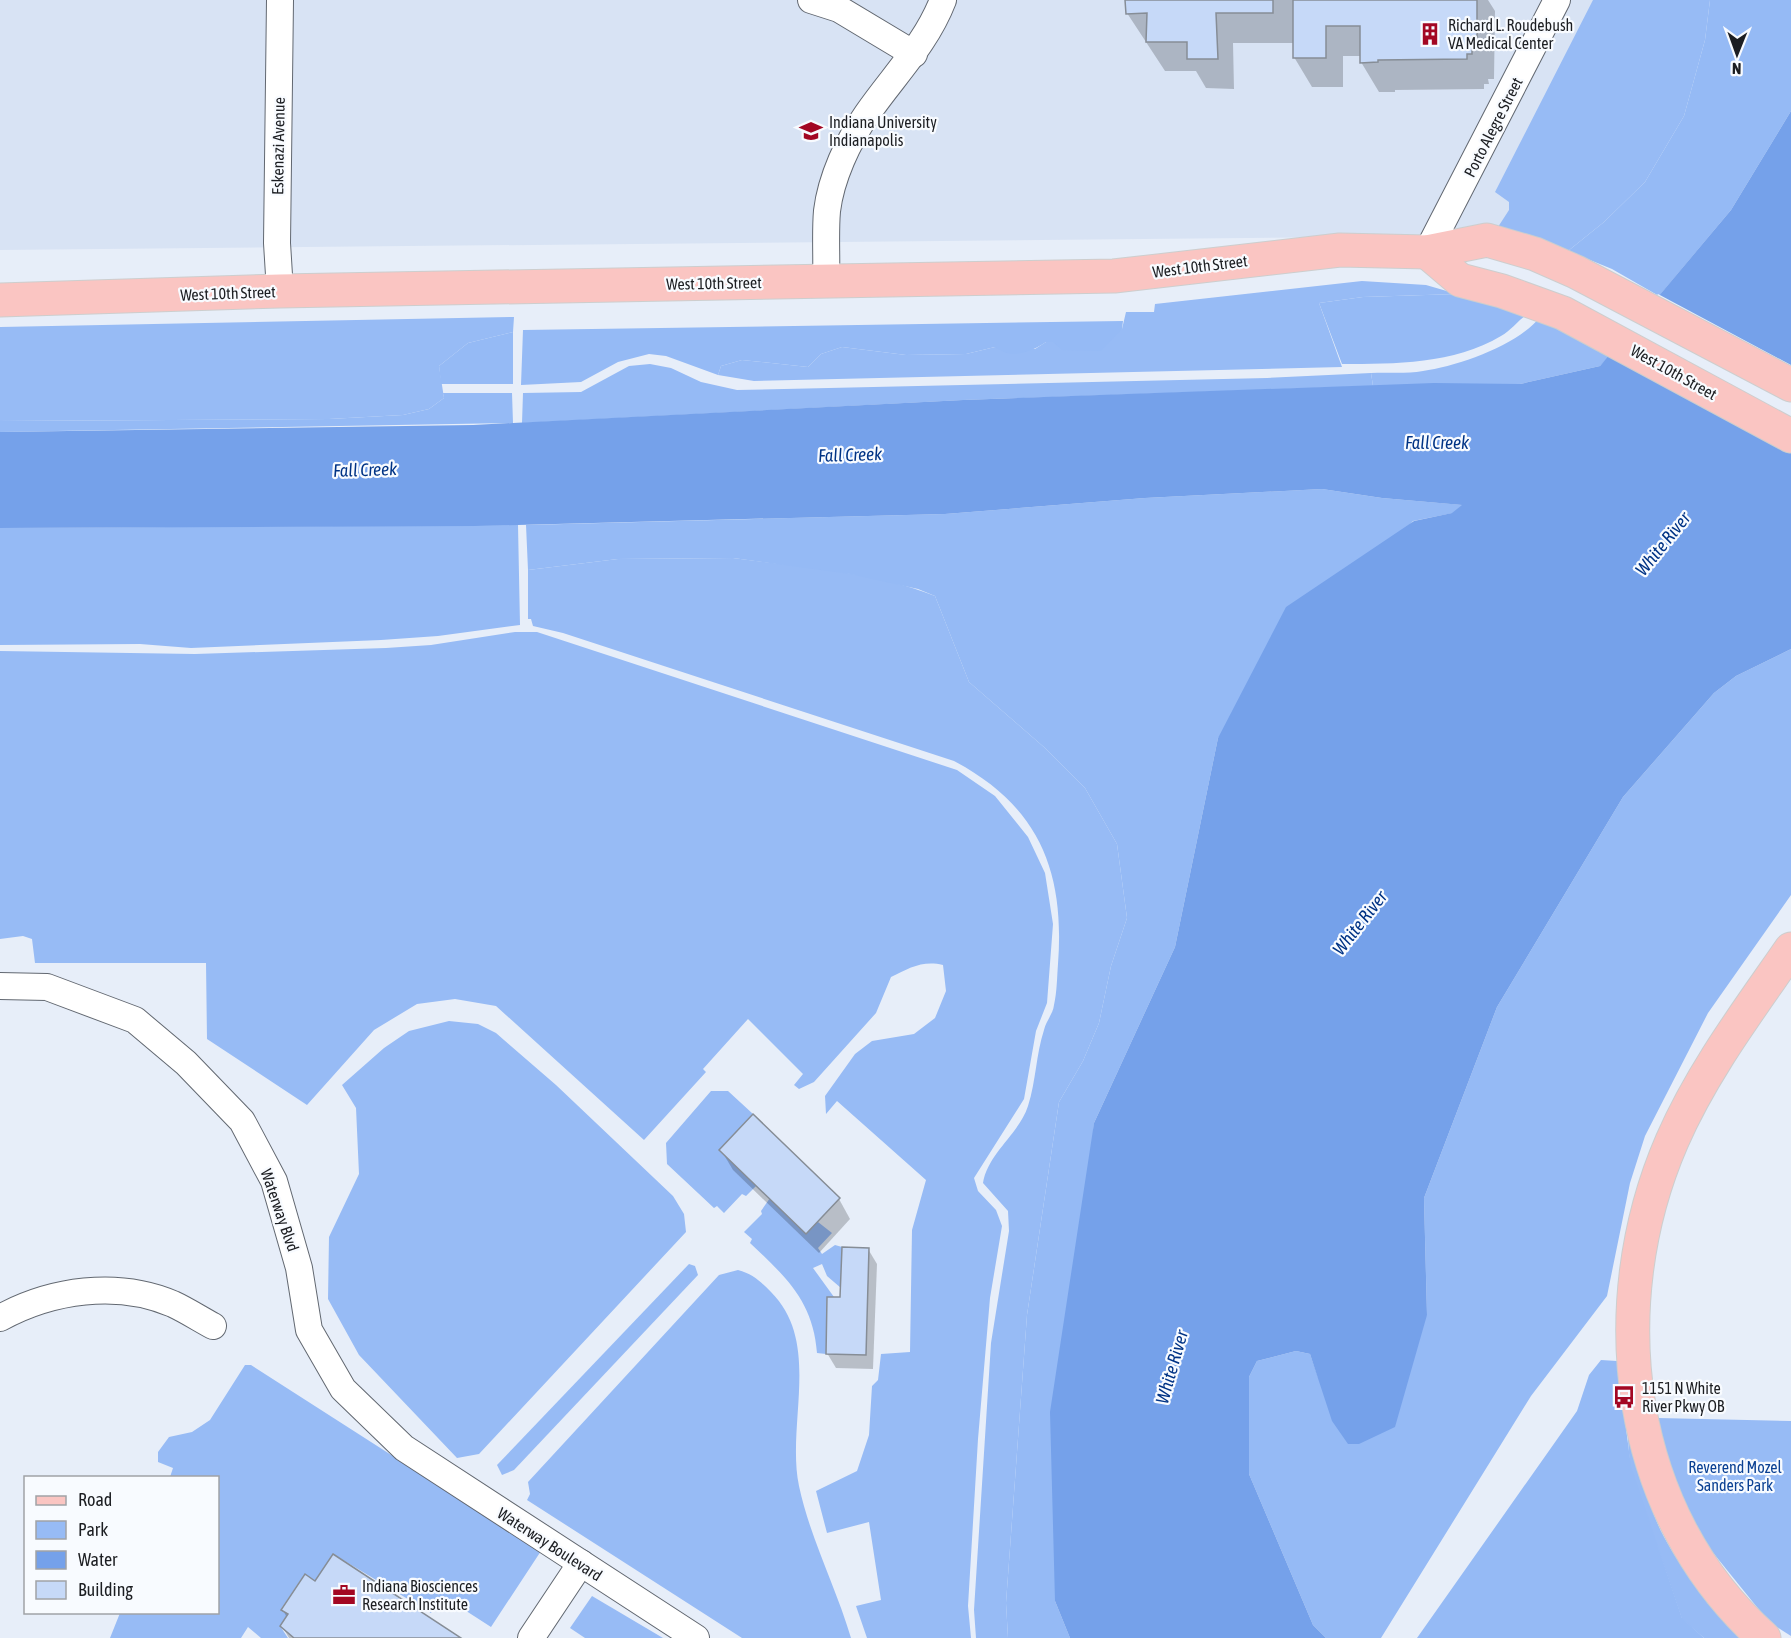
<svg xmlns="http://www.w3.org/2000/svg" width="1791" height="1638" font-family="'Asap Condensed',sans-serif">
<rect width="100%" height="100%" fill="#e7eef9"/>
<path fill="#d8e3f4" d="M0,0h1679l-115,235 -1564,15z"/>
<g fill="#97bbf5">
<path d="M1593,0h117l-5,40 -21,76 -39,66 -41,40 -36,29 -70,-24 11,-17v-8l-14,-10z"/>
<path d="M1362,281l64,4 31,9 -94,3 -44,6 23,64 -588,14 -36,-6 3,-9 21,-6 66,7 13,-13 21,-7 64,8 60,-1 29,-7 40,2 11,-7 76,-13 4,-17h28l1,-8z"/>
<path d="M514,317l-1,15 -45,11 -29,23 5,32 -15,11 -26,6 -74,4 -329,2v-94z"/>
<path d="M1540,317l73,35 -13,14 -80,18 -147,2 -2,-13c17,-1 35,1 52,-2 35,-5 95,-26 117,-54z"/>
<path d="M733,558c66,9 140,13 202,38l34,86 76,66 40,40 32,56 10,74 -16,48 -12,57 -16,38 -24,41 -32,213 -21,288 2,35h-32l-2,-28 17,-267 18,-112 -1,-20 -25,-28c5,-30 36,-49 45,-77 8,-25 8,-52 16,-76 2,-9 9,-16 10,-25 3,-13 3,-28 4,-41 7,-93 -19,-158 -104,-203l-391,-128 -30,-7 -2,-7h-3v-49l90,-11z"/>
<path d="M515,632h22l420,138 38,26 33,41 17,36 8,51 -6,79 -11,28 -12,68 -50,79 4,13 18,19 6,16 -12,72 -12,141 -10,167 3,32h-104l-11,-32 25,-6 -12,-78 -42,11 -11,-42 41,-20 12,-36 3,-49 6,-6 3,-26 29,-2 2,-122 14,-50 -89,-79 -11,13 -1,-18 30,-42 17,-13 42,-7 21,-16 11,-27 -3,-26c-20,-5 -34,3 -52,12l-15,36 -62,69 -15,7 -5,-4 9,-11 -55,-55 -45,50 3,3 -62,68 -148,-134 -41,-7 -38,5 -43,26 -67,75 -100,-66 -1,-76h-171l-3,-24 -9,-3 -23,3v-288l195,3 191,-6 45,-3z"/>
<path d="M449,1021l29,3 18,9 60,52 117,111 11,18 2,18 -207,222 -22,4 -98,-103 -31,-56 1,-62 30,-63 -3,-66 -14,-23 42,-37 25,-17z"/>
<path d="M711,1091h17l25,23 -34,36 38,35 -11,11 -4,-2 -18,19 -7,-7 -3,2 -47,-44 -1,-21z"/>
<path d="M770,1198l48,24 14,11 -14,15 4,6 13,-9 7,2 -1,41 -14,-12 -5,-12 -9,4 21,29 -7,1 -1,56 -9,-1c-4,-52 -31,-76 -67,-110l2,-4 -8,-7 18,-18 -1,-3z"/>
<path d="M689,1264l6,2 3,9 -184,195 -12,5 -5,-10z"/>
<path d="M738,1270c15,4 22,11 33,22 51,51 15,132 28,194 11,52 37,101 52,152h-109l-215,-138 3,-6 -2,-12 191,-207z"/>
<path d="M245,1365h6l290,186 -50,76 -48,-31 -12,17 -98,-59 -18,27 -11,-6 -23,34 7,5 -8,12 8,12h-27l-13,-11 -7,11h-131l10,-25 98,-1v-134l-48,-1 3,-9 -15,-6v-10l11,-15 23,-5 18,-12z"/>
<path d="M1658,1418l133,3v215l-22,-14 -76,-94 -31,-86z"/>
<path d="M1632,1438c8,31 15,64 29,93 17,34 52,82 80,107h-37l-22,-19 -52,-153 -2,-26z"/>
<path d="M592,1596l71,42h-78l-15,-10z"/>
</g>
<g fill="#95baf5">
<path d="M1710,0h81v111l-60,99 -72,86 -47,-27 -44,-18 36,-29 41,-40 39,-66 21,-76z"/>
<path d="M1457,294l69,21c-8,6 -16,16 -25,21 -47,28 -106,28 -159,28l-23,-61 44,-6z"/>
<path d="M1123,321l-1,8 -21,22 -39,-1 -9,-8h-7c-15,10 -35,18 -51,5l-29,7 -60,1 -64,-8 -21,7 -13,13 -66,-7 -21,6 -3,9 -52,-19 -17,-2 -31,8 -37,20 -60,3 2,-55z"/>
<path d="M513,332v52h-72l-2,-18 29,-23z"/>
<path d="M650,364l21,4 30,14 36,8 530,-12 104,-5 2,13 -410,14 -441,23 1,-30 58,-1 48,-26z"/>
<path d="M443,393h69l1,30 -513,9v-11l329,-2 74,-4 26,-6 15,-11z"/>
<path d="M1322,489l60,9 81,7 -10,8 -40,8 -195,217 -43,209 -81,176 -39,478 15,37h-62l-2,-35 21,-288 32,-213 24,-41 16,-38 12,-57 16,-48 -10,-74 -32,-56 -40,-40 -76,-66 -34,-86 -17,-7 -68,-15 -117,-16 -115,1 -90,11 -2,-45 419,-11 200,-16z"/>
<path d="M518,525l2,100 -82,11 -57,4 -190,8 -51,-4 -140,1v-117z"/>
<path d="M1791,649v246l-83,118 -63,123 -15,47 -23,113 -76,100 -150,242h-55l-13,-13 -64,-151v-97l8,-16 39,-10 14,3 8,23 109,-62 -3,-117 73,-191 126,-210 91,-104 22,-17z"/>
<path d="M1601,1360l16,1 14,105 51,152 22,20h-287l160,-227 12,-36z"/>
</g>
<path fill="#75a1ea" d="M1791,111v538l-55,27 -22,17 -91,104 -126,210 -73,191 3,117 -32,112 -36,17h-11l-16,-23 -22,-67 -14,-3 -39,10 -8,16v97l64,151 13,13h-256l-15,-37 -5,-189 44,-289 81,-176 43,-209 68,-131 128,-86 38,-8 10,-8 -80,-7 -60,-9 -177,9 -200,16 -470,12 -475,2v-96l473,-7 490,-25 471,-17 86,1 80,-18 131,-156z"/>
<path fill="#e7eef9" d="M1658,294l133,71v84l-182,-98z"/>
<g fill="#0003">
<path d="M1127,0h361l7,11 -1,68h-6l1,5h-5v5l-89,1v2h-16l-18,-30v-6h-18v31h-31l-18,-30v-14h-61l1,46 -28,-1 -10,-17h-31l-38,-58z"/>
<path d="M721,1150l118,49 11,20 -31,34 -86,-83z"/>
<path d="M868,1249l9,15 -4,105 -37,-1 -9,-15 15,-54z"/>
<path d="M315,1583l143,55h-169l-7,-12 5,-8 -4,-8z"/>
</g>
<g fill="#c6d9f8" stroke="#868d96" stroke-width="1.5">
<path d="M1125,0h148v13h-57l2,46h-31v-17h-41l1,-29 -21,1z"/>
<path d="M1293,0h184v49h-5v5h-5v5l-89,1v2l-18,1v-37h-34v32h-33z"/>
<path d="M753,1114l87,84 -34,36 -87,-84z"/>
<path d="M842,1247l27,1 -3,107 -40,-1 1,-57h13z"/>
<path d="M333,1554l128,84h-167l-14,-12 8,-12 -7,-4 24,-36 10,7z"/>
</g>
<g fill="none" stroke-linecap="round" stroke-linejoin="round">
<g stroke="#626871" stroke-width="28">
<g id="minor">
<path d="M811,0l28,9 75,45"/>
<path d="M1427,252l130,-252"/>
<path d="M826,280c1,-22 -1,-46 1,-69 4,-33 21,-70 40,-97 27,-39 59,-70 76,-114"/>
<path d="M280,291l-3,-48 3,-243"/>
<path d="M0,986l47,1 88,33 51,43 56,58 32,60 25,87 10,62 34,59 61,59 292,190"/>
<path d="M0,1318c51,-28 117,-38 173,-14 13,6 27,15 40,22"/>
<path d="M531,1638l50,-75"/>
</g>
</g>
<g stroke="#cdcece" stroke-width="35">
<g id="major">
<path d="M1427,252l33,28 42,11 61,22 228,123"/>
<path d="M0,300l280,-9 834,-15 226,-26 87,2 60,-12 48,14 41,18 215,113"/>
<path d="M1764,1638c-139,-124 -164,-331 -92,-497 30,-69 76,-130 119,-192"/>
</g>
</g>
<use href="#minor" stroke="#fff" stroke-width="26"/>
<use href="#major" stroke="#fac5c2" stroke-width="33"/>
</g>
<defs>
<g id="building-bare" transform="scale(1.8)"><path d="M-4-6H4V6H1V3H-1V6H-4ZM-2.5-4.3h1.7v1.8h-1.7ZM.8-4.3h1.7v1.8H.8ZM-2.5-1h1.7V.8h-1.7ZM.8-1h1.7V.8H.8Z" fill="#a30723" stroke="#f8fbff" stroke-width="2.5" paint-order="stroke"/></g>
<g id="university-bare" transform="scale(1.8)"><path d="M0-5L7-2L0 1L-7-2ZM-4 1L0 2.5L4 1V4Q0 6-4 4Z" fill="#a30723" stroke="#f8fbff" stroke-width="2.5" paint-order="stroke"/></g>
<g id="bus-bare" transform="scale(1.8)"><path d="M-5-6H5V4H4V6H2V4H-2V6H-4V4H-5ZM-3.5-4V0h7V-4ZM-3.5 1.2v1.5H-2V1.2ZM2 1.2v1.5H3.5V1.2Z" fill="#a30723" stroke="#f8fbff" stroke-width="2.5" paint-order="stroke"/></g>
<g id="office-bare" transform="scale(1.8)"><path d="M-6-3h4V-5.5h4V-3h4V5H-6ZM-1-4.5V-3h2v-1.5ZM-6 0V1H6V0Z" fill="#a30723" stroke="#f8fbff" stroke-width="2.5" paint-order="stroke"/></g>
</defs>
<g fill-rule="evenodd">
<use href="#building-bare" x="1430" y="34"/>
<use href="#university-bare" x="811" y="131"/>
<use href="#bus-bare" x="1624" y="1397"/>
<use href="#office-bare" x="344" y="1595"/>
</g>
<g text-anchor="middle" stroke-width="4.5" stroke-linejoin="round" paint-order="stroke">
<g font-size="16" fill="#1c1e22" stroke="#f8fbff" text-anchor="start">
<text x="1448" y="31">Richard L. Roudebush<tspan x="1448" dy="18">VA Medical Center</tspan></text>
<text x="829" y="128">Indiana University<tspan x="829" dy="18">Indianapolis</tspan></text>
<text x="1642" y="1394">1151 N White<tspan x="1642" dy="18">River Pkwy OB</tspan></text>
<text x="362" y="1592">Indiana Biosciences<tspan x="362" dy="18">Research Institute</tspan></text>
</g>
<g font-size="16" fill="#1c1e22" stroke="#f8fbff">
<text transform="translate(1493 127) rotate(-63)" y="6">Porto Alegre Street</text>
<text transform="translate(278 146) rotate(-89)" y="6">Eskenazi Avenue</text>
<text transform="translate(1200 266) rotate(-7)" y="6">West 10th Street</text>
<text transform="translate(714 283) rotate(-1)" y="6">West 10th Street</text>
<text transform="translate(228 293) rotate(-2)" y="6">West 10th Street</text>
<text transform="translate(1674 372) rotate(29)" y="6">West 10th Street</text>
<text transform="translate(280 1210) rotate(71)" y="6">Waterway Blvd</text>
<text transform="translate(550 1544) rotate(33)" y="6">Waterway Boulevard</text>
</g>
<g font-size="16" fill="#0a4093" stroke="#f8fbff">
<text x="1735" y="1473">Reverend Mozel<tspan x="1735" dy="18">Sanders Park</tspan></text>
</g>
<g font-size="18" font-style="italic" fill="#003385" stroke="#f8fbff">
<text x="1437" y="449">Fall Creek</text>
<text transform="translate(850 455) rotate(-2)" y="6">Fall Creek</text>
<text transform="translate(365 470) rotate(-2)" y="6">Fall Creek</text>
<text transform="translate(1663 544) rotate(-51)" y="6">White River</text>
<text transform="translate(1360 923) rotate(-52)" y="6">White River</text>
<text transform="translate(1172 1367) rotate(-74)" y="6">White River</text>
</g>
</g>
<rect x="24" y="1476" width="195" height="138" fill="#f8fbff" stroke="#a0a3a7" stroke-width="1.5"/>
<rect x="36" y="1496" width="30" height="9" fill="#fac5c2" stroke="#a0a3a7" stroke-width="1.5"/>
<text x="78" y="1506" font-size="18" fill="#1c1e22">Road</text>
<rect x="36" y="1521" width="30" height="18" fill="#97bbf5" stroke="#a0a3a7" stroke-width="1.5"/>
<text x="78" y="1536" font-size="18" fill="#1c1e22">Park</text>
<rect x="36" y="1551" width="30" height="18" fill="#75a1ea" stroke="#a0a3a7" stroke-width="1.5"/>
<text x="78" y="1566" font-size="18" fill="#1c1e22">Water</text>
<rect x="36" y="1581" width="30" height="18" fill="#c6d9f8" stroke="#a0a3a7" stroke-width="1.5"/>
<text x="78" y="1596" font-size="18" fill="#1c1e22">Building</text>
<g transform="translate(1737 54) rotate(181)" stroke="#f8fbff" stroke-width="4.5" paint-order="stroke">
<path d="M0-4.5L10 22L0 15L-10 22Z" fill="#1c1e22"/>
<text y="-9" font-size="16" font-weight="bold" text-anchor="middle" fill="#1c1e22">N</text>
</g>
</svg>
